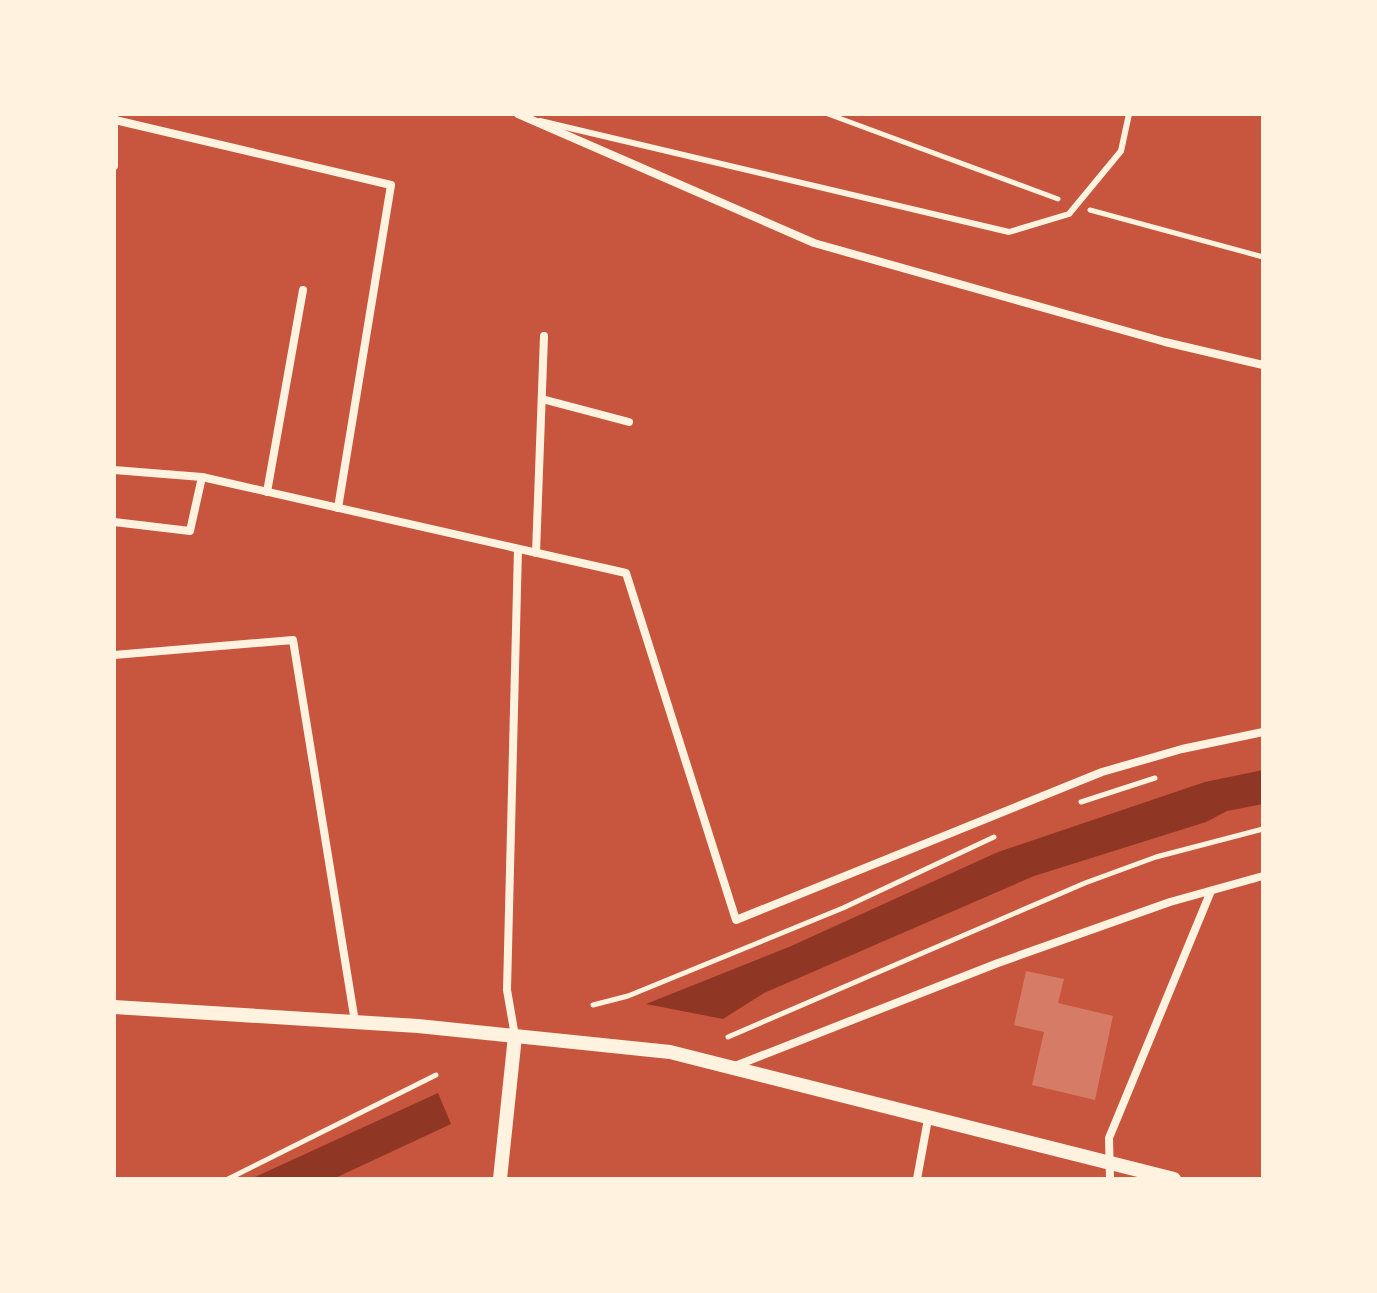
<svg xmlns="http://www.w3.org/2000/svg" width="1377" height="1293" font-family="Signika,sans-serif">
<rect width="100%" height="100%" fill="#c8553d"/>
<g fill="#8f3625">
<path d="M1263,770v34l-36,7 -21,11 -172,54 -270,117 -41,26 -77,-15 143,-57 209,-95 207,-70z"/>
<path d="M438,1093l13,31 -118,55h-82z"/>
</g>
<path fill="#d67c66" d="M1026,971l38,8 -6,24 55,13 -18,84 -63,-15 12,-53 -30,-7z"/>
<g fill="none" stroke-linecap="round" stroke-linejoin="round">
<g stroke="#fff3e0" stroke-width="5">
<path d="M828,114l230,85"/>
<path d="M1090,210l173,47"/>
<path d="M1081,802l74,-24"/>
<path d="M593,1005l35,-9 215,-88 151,-71"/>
<path d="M728,1037l357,-154 71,-26 107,-28"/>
<path d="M228,1179l208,-104"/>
</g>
<path stroke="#fff3e0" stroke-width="6" d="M540,121l469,111 60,-18 52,-63 8,-37"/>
<g stroke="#fff3e0" stroke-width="8">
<path d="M518,114l296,129 351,99 98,23"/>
<path d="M115,120l276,65 -53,323"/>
<path d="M114,166v-48"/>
<path d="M542,399l87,23"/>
<path d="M114,470l88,7 424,96 110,347 366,-148 80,-23 81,-17"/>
<path d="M267,492l36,-202"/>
<path d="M114,522l76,9 12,-54"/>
<path d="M536,553l8,-217"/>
<path d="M114,655l179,-15 62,382"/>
<path d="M515,1036l-8,-46 11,-441"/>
<path d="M735,1066l263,-103 172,-61 93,-26"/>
<path d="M917,1179l11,-60"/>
<path d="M1110,1179l-1,-41 102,-247"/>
</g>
<g stroke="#fff3e0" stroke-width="14">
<path d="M114,1007l304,19 252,26 504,127"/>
<path d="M500,1179l15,-143"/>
</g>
</g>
<rect width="1377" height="1293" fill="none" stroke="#fff3e0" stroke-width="232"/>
</svg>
